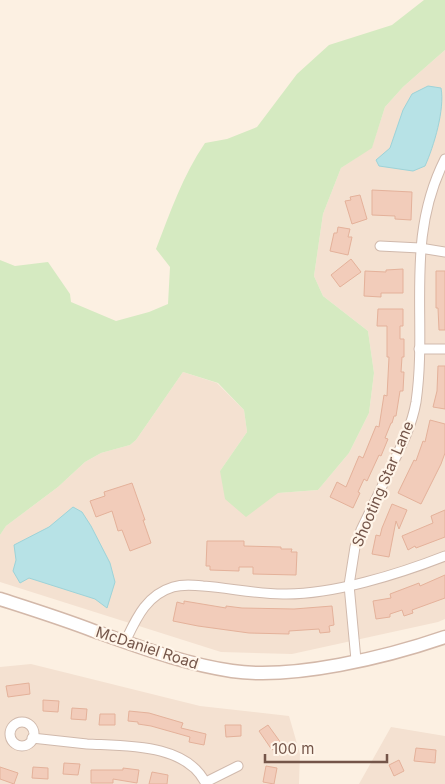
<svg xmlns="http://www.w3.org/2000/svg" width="445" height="784" font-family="Inter,sans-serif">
<rect width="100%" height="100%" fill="#fcf0e2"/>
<g fill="#f4e1d1">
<path d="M445,50v569l-7,3 -146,32 -71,-2 -221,-70v-47l6,-9 52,-39 27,-25 16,-9 29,-8 6,-5 47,-68 34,11 27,27 3,22 -27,39 58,22 40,-3 31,-37 20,-40 5,-40 -6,-42 -45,-35 -9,-20 9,-62 18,-46 31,-21 13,-40 18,-20z"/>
<path d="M31,664l169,42 89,10 11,38 -1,30h-299v-117z"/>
<path d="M391,727l54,9v48h-86z"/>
</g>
<path fill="#d5eac1" d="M424,0h21v50l-42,37 -18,20 -13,41 -31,20 -18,46 -9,62 9,20 45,35 6,42 -5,40 -20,40 -31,37 -40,3 -32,24 -21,-18 -5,-28 27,-39 -3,-22 -26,-27 -35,-11 -47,68 -6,5 -29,8 -16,9 -27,25 -52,39 -6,9v-275l15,6 33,-4 22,32 1,8 45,19 33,-9 19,-8 2,-37 -14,-18c14,-36 27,-74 49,-106l22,-4 30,-12 40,-53 32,-29 63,-20z"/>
<g fill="#b7e2e6" stroke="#9dd3d8">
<path d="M428,86l13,2c4,21 -7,58 -16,78l-12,5 -34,-5 -3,-6 14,-12 13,-38 9,-16z"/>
<path d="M73,507l9,5 9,14 19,37 5,19 -8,26 -12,-9 -66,-21 -9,5 -7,-12 3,-11 -2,-15 35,-18z"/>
</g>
<g fill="#f2ccba" stroke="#e4b19a">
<path d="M372,190l40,2 -1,28 -16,-1v-3l-23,-1z"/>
<path d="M360,195l7,24 -15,5 -7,-23 6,-1 -1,-3z"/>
<path d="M338,227l12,2 -2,8h4l-4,18 -18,-4 4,-18h3z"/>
<path d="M351,259l10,13 -21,15 -9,-12z"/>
<path d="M403,269v24h-22v4l-17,-1 1,-25 21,1v-2z"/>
<path d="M436,271h9v59h-6l-1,-22h-2z"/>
<path d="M378,309h25v17h-3v13h4v18h-2l-1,15h3l-1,19h-3l-4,25h-2l-2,7h-1l-6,15 3,1 -7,17 -2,-1 -12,26 -3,-2 -6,13 2,1 -7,15 -23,-11 7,-15 9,5 13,-31 4,2 13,-32 3,1 5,-32 3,1 2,-39h-2v-31h-10z"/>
<path d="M438,366h7v43l-12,-2 4,-16z"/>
<path d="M430,420l15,4v29l-4,11 -20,40 -23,-11 16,-33 2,1 7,-20 2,1z"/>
<path d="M132,483l13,37h-2l8,23 -21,8 -8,-21 -4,1 -6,-20 -16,6 -6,-16 15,-5 -1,-4z"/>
<path d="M392,504l15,6 -8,19 -3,-8 -7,36 -17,-3 4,-19 4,1 2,-8z"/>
<path d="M445,510v27l-29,11 -1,-2 -7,4 -6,-14 31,-13 -2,-7z"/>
<path d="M207,541h37v5l37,1v2h11l-1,3h6l-1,23 -43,-1v-7h-14v4l-29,-1v-4h-4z"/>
<path d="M445,575v23l-33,12 1,3 -9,3 -2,-6 -12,4v3l-14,2 -3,-18 18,-3 -1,-4 29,-11 1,3z"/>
<path d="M184,601l42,7v-2l16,2 52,1 38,-3 2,19 -5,1 1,6 -10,1 -1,-4 -30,2v3l-40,-1 -51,-7 -25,-5 4,-19 7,2z"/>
<path d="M29,683l1,11 -22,3 -2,-11z"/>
<path d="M43,700l16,1 -1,11 -15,-1z"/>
<path d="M72,708l15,1 -1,11 -15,-1z"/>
<path d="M129,711l20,2 34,10 -2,5 25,6 -2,11 -15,-3 1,-5 -39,-11 -13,-2v-2l-10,-1z"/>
<path d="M100,714h15v11h-16z"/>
<path d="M225,725h16v11l-15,1z"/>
<path d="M268,725l13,18 -9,7 -13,-19z"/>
<path d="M416,748l20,2 -1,13 -21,-2z"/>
<path d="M399,760l5,11 -10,5 -5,-11z"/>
<path d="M64,763l16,1 -2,11 -15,-1z"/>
<path d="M266,766l11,2 -3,16 -11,-2z"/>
<path d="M0,767l18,6 -4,11 -14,-5z"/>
<path d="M33,767l15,1v11l-16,-1z"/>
<path d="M123,768l16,2 -2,13 -24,-4v4h-22v-13h32z"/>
<path d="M152,772l16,3 -1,9h-18z"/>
</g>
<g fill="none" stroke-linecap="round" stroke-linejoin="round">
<g stroke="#d0b9ac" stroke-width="11">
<g id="street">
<path d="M380,246l40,2 25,4"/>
<path d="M419,349h26"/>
<path d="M125,642c11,-23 21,-47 48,-55 10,-3 20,-2 30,-1 27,2 53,8 80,8 49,1 116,-20 162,-38"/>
<path d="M356,660l-7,-75 6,-38 6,-17c10,-21 21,-43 31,-65 10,-20 20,-40 24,-63 12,-84 -12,-162 29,-243"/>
<circle cx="22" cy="734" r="12"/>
<path d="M32,738c18,2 37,4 55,6 37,2 100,-1 119,40"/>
<path d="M206,782l32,-16"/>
</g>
</g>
<g stroke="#d3b8a9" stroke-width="15">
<path id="secondary" d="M0,599c31,10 63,20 94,32 46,16 90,33 138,40 61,9 155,-14 213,-34"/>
</g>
<use href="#street" stroke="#fff" stroke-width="9"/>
<use href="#secondary" stroke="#fff" stroke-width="12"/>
</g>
<g text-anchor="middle" stroke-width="4.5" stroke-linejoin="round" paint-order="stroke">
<g font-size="15" fill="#745549" stroke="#fff5e9">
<text transform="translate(383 484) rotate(-67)" y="5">Shooting Star Lane</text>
<text transform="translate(147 648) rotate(18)" y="5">McDaniel Road</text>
</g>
</g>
<path d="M265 754v8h122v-8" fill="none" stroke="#745549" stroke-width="2.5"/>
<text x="272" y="754" font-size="15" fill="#745549" stroke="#fff5e9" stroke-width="4" paint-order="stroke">100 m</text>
</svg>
